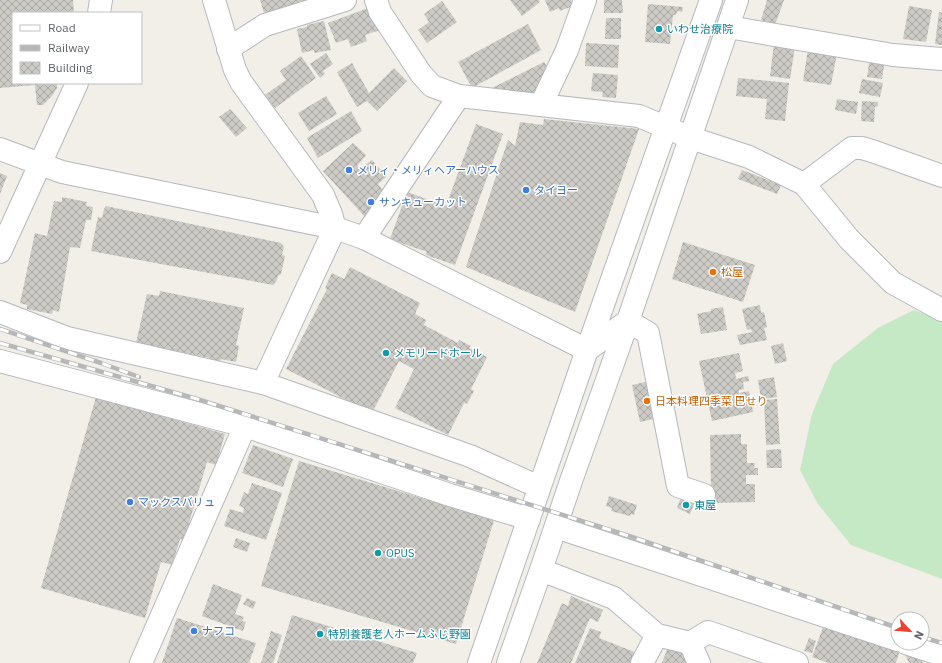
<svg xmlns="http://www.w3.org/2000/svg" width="942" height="663" font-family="'IBM Plex Sans','Noto Sans JP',sans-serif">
<defs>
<pattern id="building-cross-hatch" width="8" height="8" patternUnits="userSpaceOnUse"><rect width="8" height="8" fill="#cccac5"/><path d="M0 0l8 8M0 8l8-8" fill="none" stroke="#a9a8a4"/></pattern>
</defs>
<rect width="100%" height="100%" fill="#f1efe8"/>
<path fill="#c5e8c5" d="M914,310l28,11v258l-91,-34 -33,-41 -18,-34 12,-56 21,-50 45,-36z"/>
<g fill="url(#building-cross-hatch)">
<path d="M0,0h73l1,13h-61v70h44v5l-5,8 -9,9h-6l-2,-20 -35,3z"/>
<path d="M260,0h48l1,1 -45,12z"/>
<path d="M510,0h29l1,2 -18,14z"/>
<path d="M545,0h26l2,6 -13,5 -1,-3 -9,4z"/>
<path d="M604,0h18l1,13h-19z"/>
<path d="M767,0h17l-9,25 -14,-5z"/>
<path d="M442,1l15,21 -30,21 -9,-13 11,-8 -5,-8z"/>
<path d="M648,4l35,3 -1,5 -5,-1 -1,4h-3l-3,29 -25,-2z"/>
<path d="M909,6l23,4 -6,32 -23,-3z"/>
<path d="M371,7l9,23 -15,5 2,6 -16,6 -3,-8 -12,4 -8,-20z"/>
<path d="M939,12l3,1v32l-7,-1z"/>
<path d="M606,18h15v21h-16z"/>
<path d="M324,21l7,29 -17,3v-3l-12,3 -5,-24 10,-2v-2z"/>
<path d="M528,24l13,26 -69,38 -14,-26z"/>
<path d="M586,43l33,2 -1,23 -33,-2z"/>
<path d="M774,43l21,3 -5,33 -20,-3z"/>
<path d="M808,49l29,4 -6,32 -28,-4z"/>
<path d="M326,53l7,11 -10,7 2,3 -5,4 -10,-14z"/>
<path d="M301,56l15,22 -41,30 -10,-13 21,-15 -6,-9z"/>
<path d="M870,57l15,2 -3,20 -15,-2z"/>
<path d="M544,62l8,11 -13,22h-43l-4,-7z"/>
<path d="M352,63l17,30 25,-25 13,13 -30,30 -10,-10 -10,6 -20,-35z"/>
<path d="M593,73l25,2 -2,23 -14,-1 1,-5 -12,-1z"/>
<path d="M738,78l51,5 -4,38 -20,-2 2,-20 -31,-3z"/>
<path d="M862,79l21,4 -3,14 -21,-4z"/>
<path d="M326,96l11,18 -28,17 -11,-18z"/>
<path d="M837,99l21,3 -2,12 -21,-4z"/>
<path d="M862,101l16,1v4l-3,1 -1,15 -13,-1z"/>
<path d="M230,109l17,19 -11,9 -17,-20z"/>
<path d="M351,111l11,20 -44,27 -11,-20z"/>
<path d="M544,119l95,10 -64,183 -109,-45 42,-127 7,6 5,-24 23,3z"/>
<path d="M476,124l27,10 -48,131 -29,-10 1,-3 -37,-13 17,-47 39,14z"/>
<path d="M353,143l13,12 -9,11 4,2 11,-8 15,16 -9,8 8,11 -21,22 -42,-46z"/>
<path d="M742,170l39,15 -4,9 -39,-15z"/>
<path d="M0,173l7,3 -7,18z"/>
<path d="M62,197l25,5 -1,4 7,1 -2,13h-5l-6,28 -10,-1 -11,65 -6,-2 -1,4 -25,-5v-4l-7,-2 15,-70 12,3 7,-35 8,1z"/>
<path d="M106,206l175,37 3,4 -2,8 3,1 -4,18 -3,2 -2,6 -3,3 -182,-34 7,-34 4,1 2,-9z"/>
<path d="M683,242l72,23 -12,37 -71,-23z"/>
<path d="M350,267l70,36 -5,11 11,6 -2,5 34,18 1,-3 12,6 -2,2 18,9 -16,32 3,2 -7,13 -3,-1 -16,32 -53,-27 19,-39 -15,-8 -27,52 -86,-44 41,-80 -2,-1 7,-15 12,6z"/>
<path d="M160,291l84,17 -8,37 3,1 -3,16 -15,-3 -1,5 -11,-2 1,-4 -74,-15 11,-49 12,2z"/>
<path d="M760,305l1,8 3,-1 3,15 -3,1 3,12 -27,5 -3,-10 15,-3 -1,-3 -4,1 -5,-21z"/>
<path d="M723,307l4,23 -26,4 -4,-20 14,-3v-2z"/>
<path d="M783,343l4,18 -12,3 -4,-18z"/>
<path d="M739,353l4,18 -8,2 1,6 12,-3 1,5 -6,1 1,7 -5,1v3l10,-2 4,21 -41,9 -13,-60z"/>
<path d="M774,377l3,20 -16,2 -3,-19z"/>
<path d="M654,380l8,37 -22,5 -8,-37z"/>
<path d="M96,397l129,37 -9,31 -9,-3 -23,78 -4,-1 -8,26 -11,-3 -16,56 -104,-30z"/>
<path d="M777,399l3,45 -14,1 -2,-45z"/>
<path d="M741,434v10h6v19h8l-1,5h4v7h-12v9h9v18l-42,1v-17h-2l-1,-51z"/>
<path d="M253,445l40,14 -10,28 -41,-14z"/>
<path d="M781,449l1,19h-15l-1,-18z"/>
<path d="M299,461l195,59 -38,124 -195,-58z"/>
<path d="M252,483l30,10 -16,47 -42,-14 6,-17 13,4 1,-5 -5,-2 5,-14 4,2z"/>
<path d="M609,496l28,9 -3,10 -3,-1 -1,2 -19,-5 1,-3 -6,-2z"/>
<path d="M681,497l14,5 -5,12 -13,-6z"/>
<path d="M236,538l14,5 -3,9 -14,-5z"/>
<path d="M213,584l29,11 -7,19 9,3 -2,4 4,1 -3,9 -41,-15z"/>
<path d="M571,596l32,14 -5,12 -8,-4 -19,45h-34l25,-60 6,3z"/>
<path d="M247,598l9,4 -3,7 -10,-5z"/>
<path d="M292,615l125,38 -4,10h-136z"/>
<path d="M177,618l79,25 -7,20h-87z"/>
<path d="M825,622l75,28 -4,13h-68l-16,-6z"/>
<path d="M590,628l11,4 -2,6 38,15 -4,10h-58z"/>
<path d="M271,631l11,4 -9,28h-12z"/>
<path d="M809,638l7,3 -4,12 -8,-2z"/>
<path d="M901,645l17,6 5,12h-14z"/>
<path d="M668,647l14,2 10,14h-30z"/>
</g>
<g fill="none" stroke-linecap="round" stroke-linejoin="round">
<g stroke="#b5b8bc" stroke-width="24">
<g id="minor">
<path d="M214,0l21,70 6,12 82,113 8,19 4,14 -72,155"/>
<path d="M376,0l4,12 41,62 11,12 27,10 180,20 52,22 58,19 55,27 45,55 44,44 49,27"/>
<path d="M99,13l2,-13"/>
<path d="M728,27l165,28 49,4"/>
<path d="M228,49l37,-24 80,-25"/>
<path d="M541,105l26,-55 18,-50"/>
<path d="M0,149l62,23 273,56 29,10 223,112 41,-29 20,12 30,153 26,9"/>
<path d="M804,184l48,-36h10l13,4 67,24"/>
<path d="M364,238l95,-142"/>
<path d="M0,252l77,-169"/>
<path d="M0,312l67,26 196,45 207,73 69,31"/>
<path d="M0,361l245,65 205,69 79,24"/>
<path d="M556,527l342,113"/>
<path d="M541,570l73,28 43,37 33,8 18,-11 89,31"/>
<path d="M690,643l9,20"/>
<path d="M906,643l36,12"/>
<path d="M141,663l104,-237"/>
<path d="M479,663l108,-313 124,-350"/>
<path d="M508,663l33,-93 30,-89 57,-160 109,-321"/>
<path d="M642,663l15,-28"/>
</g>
</g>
<use href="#minor" stroke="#fff" stroke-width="22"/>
<g stroke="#b6b7b8" stroke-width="4.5">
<g id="rail">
<path d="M0,329l101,34 38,14"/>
<path d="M0,343l197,56 432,137 269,92"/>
<path d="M922,637l20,6"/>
</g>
</g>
<use href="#rail" stroke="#fff" stroke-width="3" stroke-dasharray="9" stroke-linecap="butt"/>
</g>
<g fill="#0f9aa8" stroke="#fff" stroke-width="1.5">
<circle cx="659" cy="29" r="4"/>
<circle cx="386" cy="353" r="4"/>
<circle cx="686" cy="505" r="4"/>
<circle cx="378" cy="553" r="4"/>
<circle cx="320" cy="634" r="4"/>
</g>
<g fill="#3f7fe0" stroke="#fff" stroke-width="1.5">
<circle cx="349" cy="170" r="4"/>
<circle cx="526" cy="190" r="4"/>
<circle cx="371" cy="202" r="4"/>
<circle cx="130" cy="502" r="4"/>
<circle cx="194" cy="631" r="4"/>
</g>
<g fill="#e8710a" stroke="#fff" stroke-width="1.5">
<circle cx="713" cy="272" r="4"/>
<circle cx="647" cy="401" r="4"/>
</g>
<g text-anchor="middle" stroke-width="3" stroke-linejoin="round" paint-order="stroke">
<g font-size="11" fill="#0d838f" stroke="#fff" text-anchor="start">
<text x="667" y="33">いわせ治療院</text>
<text x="394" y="357">メモリードホール</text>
<text x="694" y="509">東屋</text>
<text x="386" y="557">OPUS</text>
<text x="328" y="638">特別養護老人ホームふじ野園</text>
</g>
<g font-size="11" fill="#366cbe" stroke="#fff" text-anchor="start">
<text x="357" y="174">メリィ・メリィヘアーハウス</text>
<text x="534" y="194">タイヨー</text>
<text x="379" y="206">サンキューカット</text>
<text x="138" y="506">マックスバリュ</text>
<text x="202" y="635">ナフコ</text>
</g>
<g font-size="11" fill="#c56008" stroke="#fff" text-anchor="start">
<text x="721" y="276">松屋</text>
<text x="655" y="405">日本料理四季菜 巴せり</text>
</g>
</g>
<rect x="12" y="12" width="130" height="72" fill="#ffffff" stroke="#bfc1c3"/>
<rect x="20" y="25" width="20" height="6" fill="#ffffff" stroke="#bfc1c3"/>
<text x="48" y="32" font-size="12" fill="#5f6368">Road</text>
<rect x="20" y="45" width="20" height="6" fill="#b6b7b8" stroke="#bfc1c3"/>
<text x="48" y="52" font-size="12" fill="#5f6368">Railway</text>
<rect x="20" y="62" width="20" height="12" fill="url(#building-cross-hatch)" stroke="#bfc1c3"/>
<text x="48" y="72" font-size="12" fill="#5f6368">Building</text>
<g transform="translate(910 631) rotate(116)"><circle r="19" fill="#ffffff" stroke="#bfc1c3"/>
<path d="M0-3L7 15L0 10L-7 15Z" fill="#ea4335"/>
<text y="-6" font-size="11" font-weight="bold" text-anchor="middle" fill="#5f6368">N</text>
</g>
</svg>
